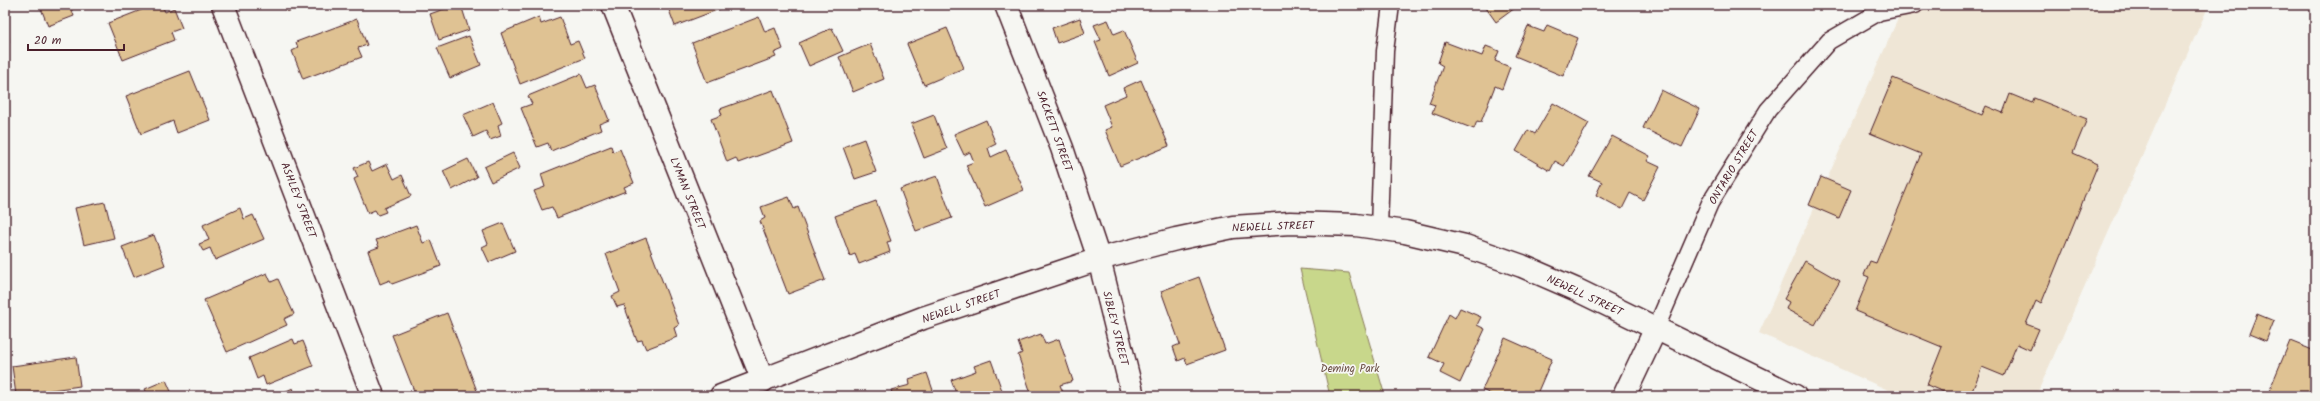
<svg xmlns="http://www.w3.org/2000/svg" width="2320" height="401" font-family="Kalam,sans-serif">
<rect width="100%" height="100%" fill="#f6f6f2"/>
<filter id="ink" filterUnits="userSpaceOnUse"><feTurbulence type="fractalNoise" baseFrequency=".025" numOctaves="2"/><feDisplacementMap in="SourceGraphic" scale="8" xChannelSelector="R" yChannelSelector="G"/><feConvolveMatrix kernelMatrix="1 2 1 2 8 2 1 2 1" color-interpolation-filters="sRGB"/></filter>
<g filter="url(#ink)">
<path fill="#efe6d6" d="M1904,5h305l-173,391h-134l-143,-63z"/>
<path fill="#c8d78b" stroke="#897b5b" d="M1300,269l49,4 36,123h-55z"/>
<g fill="#dfc293" stroke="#4a1f2b">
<path d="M70,5l4,11 -26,10 -8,-20z"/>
<path d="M154,5h8l3,7 9,-4 8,20 -11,4 3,8 -51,20 -15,-37z"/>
<path d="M284,5h19l-16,7z"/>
<path d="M455,5h6l8,25 -30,10 -9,-26z"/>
<path d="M678,5h52l-55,21 -6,-16z"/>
<path d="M1491,5h22l2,3 -19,14 -10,-14z"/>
<path d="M5,17h2l2,26h-4z"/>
<path d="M539,17l2,7 19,-7 10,27 8,-3 7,17 -65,26 -19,-51z"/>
<path d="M759,17l6,15 10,-4 8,21 -9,4 2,4 -69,26 -15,-40z"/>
<path d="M1080,18l5,15 -28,10 -5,-15z"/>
<path d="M357,19l10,26 -9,3 4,9 -59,22 -11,-28 6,-3 -2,-6z"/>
<path d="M1108,20l6,14 10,-4 14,33 -29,13 -14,-34 6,-2 -7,-15z"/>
<path d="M1547,25l31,13 -15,38 -48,-20 13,-30 16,6z"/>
<path d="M832,28l11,23 -34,15 -10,-23z"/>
<path d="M947,28l17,40 -40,17 -17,-41z"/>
<path d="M469,36l12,29 -31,13 -13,-30z"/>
<path d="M1445,42l37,14 4,-10 13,5 -4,10 15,6 -8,22 -7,-3 -14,36 -4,-1 -3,8 -42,-16 3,-8 -6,-2 14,-37 -5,-3z"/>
<path d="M870,44l14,35 -31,13 -14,-35z"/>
<path d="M190,71l20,49 -33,13 -4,-12 -32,13 -15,-38z"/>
<path d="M581,74l6,14 8,-3 14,35 -10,4 2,6 -50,21 -3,-8 -11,4 -16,-39 11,-4 -4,-8z"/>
<path d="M1893,78l89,37 4,-9 17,7 7,-19 22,9 2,-5 53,21 -14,34 25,11 -57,140 -5,-3 -10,23 13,5 -9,21 -13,-6 -13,32 -22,-9 -12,29h-17l-26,-11 15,-38 -87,-36 14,-34 -5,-2 6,-14 6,2 45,-109 -51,-21z"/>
<path d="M1141,80l28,66 -49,20 -15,-36 7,-3 -9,-22 23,-10 -3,-7z"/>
<path d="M773,90l20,53 -55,20 -2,-5 -9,4 -16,-43 11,-4 -2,-6z"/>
<path d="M1661,90l39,19 -18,38 -39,-19z"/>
<path d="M493,102l9,21 -4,2 3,11 -11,4 -4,-9 -13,6 -10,-22z"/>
<path d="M1553,103l36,20 -25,43 -9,-5 -5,10 -34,-20 12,-21 7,4z"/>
<path d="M934,115l13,34 -23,9 -13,-34z"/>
<path d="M986,120l10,24 -8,4 3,9 15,-7 18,40 -39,17 -19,-42 8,-3 -4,-10 -6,3 -10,-21z"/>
<path d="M1612,136l38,20 -3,5 13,6 -17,33 -13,-7 -8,16 -26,-14 6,-13 -13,-6z"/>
<path d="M864,139l12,33 -21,7 -12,-32z"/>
<path d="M611,146l2,6 7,-3 14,34 -10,4 2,4 -69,27 -5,-11 -10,3 -8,-19 11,-4 -4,-13z"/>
<path d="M513,153l7,15 -29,14 -7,-15z"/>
<path d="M468,159l9,18 -25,13 -9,-19z"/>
<path d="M368,162l4,9 15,-7 7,15 8,-4 9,21 -27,12 2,4 -8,3 -3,-5 -7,3 -14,-34 4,-2 -4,-9z"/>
<path d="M937,176l15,42 -36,13 -16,-42z"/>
<path d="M1821,177l30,13 -12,28 -30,-13z"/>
<path d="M789,197l5,12 4,-2 27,73 -37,14 -28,-73 5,-3 -4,-11z"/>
<path d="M876,201l15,40 -4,1 3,10 -31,12 -4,-10 -5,2 -15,-40z"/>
<path d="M105,202l9,36 -30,7 -9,-37z"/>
<path d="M240,208l4,11 9,-4 11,24 -49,21 -5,-12 -7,3 -4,-7 10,-4 -6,-15z"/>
<path d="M503,223l12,28 -26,11 -7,-15 6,-3 -5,-13z"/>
<path d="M416,225l7,18 8,-3 10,26 -49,18 -2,-4 -10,4 -12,-33 11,-4 -3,-7z"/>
<path d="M154,235l11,30 -31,12 -12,-30z"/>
<path d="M646,238l33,87 -5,3 3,9 -31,12 -4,-9 -5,1 -13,-36 -7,2 -5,-11 8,-4 -14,-38z"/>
<path d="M1805,261l35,20 -25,44 -29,-16 3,-7 -5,-3z"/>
<path d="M267,273l4,9 7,-3 16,35 -10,5 3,6 -60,27 -23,-52z"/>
<path d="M1199,277l26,73 -38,14 -2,-6 -7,3 -5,-14 7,-3 -19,-53z"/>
<path d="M1460,308l21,9 -4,8 8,4 -25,54 -20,-10 4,-9 -15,-7 20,-43 6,4z"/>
<path d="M447,313l32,83h-63l-24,-61z"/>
<path d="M2257,314l17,7 -8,20 -17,-7z"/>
<path d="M1041,334l4,10 14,-5 14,42 -13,4 4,10 -4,1h-28l-14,-41 4,-2 -4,-11z"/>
<path d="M1505,338l47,21 -16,37h-41l-13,-6z"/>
<path d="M293,339l2,5 8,-3 10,25 -47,19 -3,-9 -6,3 -8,-21z"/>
<path d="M2290,341l25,10v45h-48z"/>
<path d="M76,357l4,29 -64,9 -4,-29z"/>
<path d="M991,360l13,36h-47l-6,-16 25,-9 -2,-5z"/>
<path d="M927,373l8,23h-42l-2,-6 19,-5 -1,-6z"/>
<path d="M166,380l7,16h-25l-3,-7z"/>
<path d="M293,388l3,8h-21z"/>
</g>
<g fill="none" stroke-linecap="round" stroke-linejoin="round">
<g stroke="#4a1f2b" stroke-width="19">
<g id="lane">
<path d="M1379,228l6,-177 6,-46"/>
<path d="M1656,328l54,-125 58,-93 61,-69 50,-29 36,-7"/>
</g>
</g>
<g stroke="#4a1f2b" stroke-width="25">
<g id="street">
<path d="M223,5l150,391"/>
<path d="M1006,5l56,143 37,111 34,137"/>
<path d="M1624,396l32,-68"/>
</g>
</g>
<g stroke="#4a1f2b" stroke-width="25">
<g id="secondary">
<path d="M613,5l150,376"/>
<path d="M721,396l202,-78 176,-59 77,-20 57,-12 57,-4 66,2 49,7 60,14 57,20 53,23 220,107"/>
</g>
</g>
<use href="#lane" stroke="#f6f6f2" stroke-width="16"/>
<use href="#street" stroke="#f6f6f2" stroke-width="22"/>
<use href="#secondary" stroke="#f6f6f2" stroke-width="22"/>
</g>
</g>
<g text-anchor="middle" stroke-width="3.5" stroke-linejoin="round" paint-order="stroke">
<g font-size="11" fill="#4a1f2b" stroke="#f6f6f2">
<text transform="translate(1055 131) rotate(70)" y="4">SACKETT STREET</text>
<text transform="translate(1733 167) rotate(-59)" y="4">ONTARIO STREET</text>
<text transform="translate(688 193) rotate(68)" y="4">LYMAN STREET</text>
<text transform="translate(299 200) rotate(69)" y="4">ASHLEY STREET</text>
<text transform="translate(1273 226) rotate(-2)" y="4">NEWELL STREET</text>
<text transform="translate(1585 295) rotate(25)" y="4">NEWELL STREET</text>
<text transform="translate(961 306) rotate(-19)" y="4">NEWELL STREET</text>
<text transform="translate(1116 328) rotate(76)" y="4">SIBLEY STREET</text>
</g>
<g font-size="11" fill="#6a4d43" stroke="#f6f6f2">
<text x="1350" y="372">Deming Park</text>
</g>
</g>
<rect width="2320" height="401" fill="none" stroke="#f6f6f2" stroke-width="20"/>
<rect x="10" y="10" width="2300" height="381" fill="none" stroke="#4a1f2b" stroke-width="1.5" filter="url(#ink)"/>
<path d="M28 44v6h96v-6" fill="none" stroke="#4a1f2b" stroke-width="2"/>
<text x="34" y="44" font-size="12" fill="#4a1f2b" stroke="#f6f6f2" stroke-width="3" paint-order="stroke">20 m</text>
</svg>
